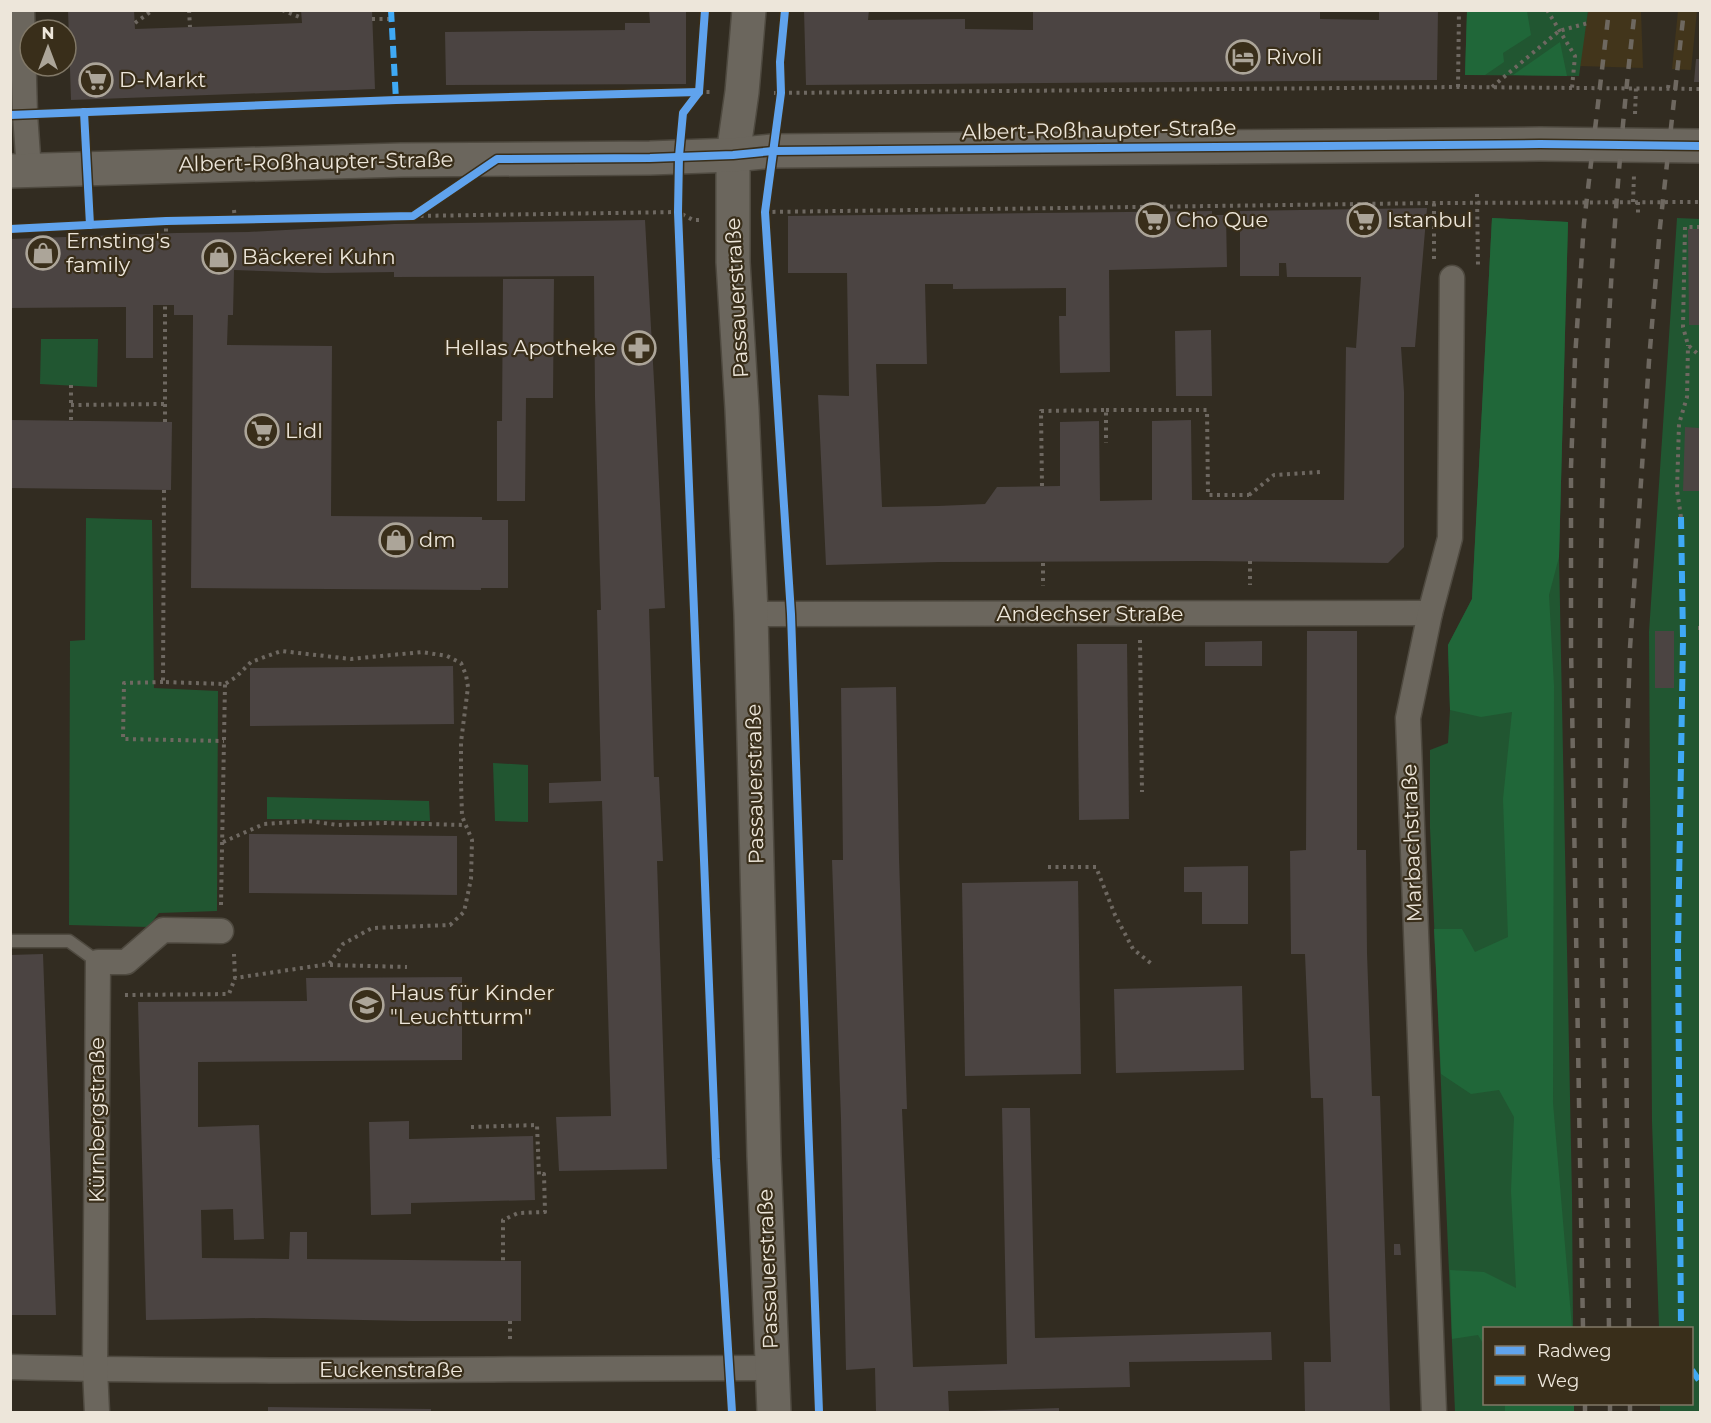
<svg xmlns="http://www.w3.org/2000/svg" width="1711" height="1423" font-family="Montserrat,sans-serif">
<rect width="100%" height="100%" fill="#322c21"/>
<g fill="#42351b">
<path d="M1588,11h53l2,57 -64,-2z"/>
<path d="M1678,11h19l-6,59 -19,-1z"/>
</g>
<g fill="#215631">
<path d="M1467,11h121l-9,65 -114,-1z"/>
<path d="M1492,218l76,4 -9,335 13,638 1,133h-89v76h90v8h-119l-25,-584v-78l18,-7 2,-33 -2,-65 24,-46z"/>
<path d="M1677,218l23,1v1193h-40v-8h32v-76h-33l-7,-206 -3,-490z"/>
<path d="M41,339h57l-1,48 -57,-3z"/>
<path d="M86,518l66,2 2,168 64,3 -1,220 -58,2 -11,14 -79,-2 1,-284 15,-1z"/>
<path d="M493,763l35,2v57l-33,-1z"/>
<path d="M267,797l162,4 1,20 -163,-2z"/>
</g>
<g fill="#206739">
<path d="M1467,11h60l4,24 -28,18 1,9 -19,13h-20z"/>
<path d="M1560,42l7,34 -54,-1z"/>
<path d="M1492,218l76,4 -9,335 -10,38 5,91 -1,417 19,225h-88v17l-6,-10 -26,4 -2,-69 34,2 32,16 -5,-97 3,-74 -15,-27 -28,4 -30,-20 -7,-145h28l13,23 33,-15 -5,-138 9,-87 -31,5 -31,-7 -2,-65 24,-46z"/>
<rect x="1505" y="1404" width="69" height="8"/>
</g>
<g fill="#4b4442">
<path d="M68,10h66l1,19 167,-6 -1,-13h71l3,79 -304,11z"/>
<path d="M649,10h37v74l-240,1 -1,-53 180,-2v-7h25z"/>
<path d="M804,10h65l-1,10 97,-1v10l68,1v-20h287v9l59,1v-10h59l-1,70 -631,5z"/>
<path d="M1696,59h4v23h-6z"/>
<path d="M1427,208l-12,139h-14l3,45v155l-16,16 -184,-2 -265,1 -113,3 -8,-170 31,1 -2,-123h-59v-57l424,-5v4h14l1,52 -118,3 1,102 -50,1 -1,-57h7v-28l-113,1v-5h-28l2,80h-51l6,143 56,-1 47,-2 12,-17 63,-1v-64l39,-1 1,80 52,-1v-79l39,-1 1,80h152l2,-153 10,1 5,-71h-74l-1,-14h-7v13h-39v-65z"/>
<path d="M645,220l10,179 10,209 -16,1 5,168h5l4,84h-6l10,308 -108,2 -3,-54 55,-1 -9,-315 -53,2v-20l52,-2 -4,-171h4l-6,-213 -1,-121 -200,1v-5l-70,1 -90,-3 -1,45h-5l-1,30 105,1 -1,170 151,1v3h26v68h-27v2l-290,-2 2,-273h-19v-10h-21v53h-27v-51l-116,1v-69l166,-6 72,-1 146,-8z"/>
<path d="M1688,229h12v96h-11z"/>
<path d="M503,279h51l-1,119h-27l-1,103h-28v-80h5z"/>
<path d="M1211,330l1,66h-36l-1,-65z"/>
<path d="M10,420l162,2 -1,68 -161,-2z"/>
<path d="M1685,427l14,1v63h-16z"/>
<path d="M1307,631h50v219h9l1,103 5,143h8l10,316h-85l-1,-50h27l-8,-264h-12l-6,-144h-14l-1,-103 16,-1z"/>
<rect x="1655" y="631" width="19" height="57"/>
<path d="M1262,641v25h-57v-24z"/>
<path d="M1077,644h50l2,175 -50,1z"/>
<path d="M453,666l1,58 -204,2v-58z"/>
<path d="M896,687l3,171 8,251h-5l11,258 94,-3 -5,-256h28l5,230 236,-6 1,28 -143,2 1,25 -182,4 1,21h-73l-1,-44 -29,2 -5,-251 -9,-259h11l-2,-172z"/>
<path d="M249,834l208,2v59l-208,-2z"/>
<path d="M1248,866v58h-46v-32h-18v-25z"/>
<path d="M1078,881l3,193 -116,2 -3,-193z"/>
<path d="M43,954l13,361h-46v-360z"/>
<path d="M462,977v83l-264,2v65l61,-2 5,114 -30,1 -1,-31 -32,1 1,48 87,1 1,-27h17v27l214,2v60h-109l-149,-3 -117,2 -8,-318 169,-1 -1,-23z"/>
<path d="M1242,986l2,84 -128,3 -2,-84z"/>
<path d="M409,1121v18l124,-3 2,64 -124,3v11l-40,1 -2,-93z"/>
<path d="M1394,1244h6l1,11h-7z"/>
<path d="M268,1407l163,2v3h-163z"/>
<path d="M1059,1408v4h-85v-1z"/>
</g>
<g fill="none" stroke-linecap="round" stroke-linejoin="round">
<g stroke="#4f4a40" stroke-width="15">
<path id="lane" d="M10,941h59l29,21"/>
</g>
<g stroke="#4f4a40" stroke-width="27">
<g id="street">
<path d="M22,10l3,104 4,56"/>
<path d="M751,614l679,-1"/>
<path d="M10,1367c254,7 508,1 762,1"/>
<path d="M97,1412l-2,-43 3,-407h28l37,-32 58,1"/>
<path d="M1434,1412l-26,-694 22,-105 20,-75 2,-260"/>
</g>
</g>
<g stroke="#4f4a40" stroke-width="36">
<g id="secondary">
<path d="M749,10l-7,82 -9,63v107l9,147 9,205 13,542 10,256"/>
<path d="M10,171l391,-11 249,-2 83,-3 40,-4 767,-7 160,2"/>
</g>
</g>
<g stroke="#6e6861" stroke-width="4" stroke-dasharray="3 4.5" stroke-linecap="butt">
<path d="M189,10l1,17"/>
<path d="M282,10l20,8"/>
<path d="M1547,10l28,46 -3,32"/>
<path d="M372,19h19"/>
<path d="M135,23l18,-13"/>
<path d="M1458,87l1,-77"/>
<path d="M1492,87l67,-56 29,-8"/>
<path d="M1668,88l1,-7"/>
<path d="M699,92h11"/>
<path d="M774,93l684,-6 242,2"/>
<path d="M1635,114l1,-26"/>
<path d="M1477,194l1,71"/>
<path d="M1633,202l1,-27"/>
<path d="M1638,202v13"/>
<path d="M234,210l1,10"/>
<path d="M765,212l669,-9 266,-1"/>
<path d="M413,216l265,-4 15,8h9"/>
<path d="M166,221v12"/>
<path d="M1700,227h-15l-2,100 5,18 12,11"/>
<path d="M1434,259v-56"/>
<path d="M71,385v20"/>
<path d="M1106,410h101l1,85h41v5"/>
<path d="M71,420v-15l94,-1"/>
<path d="M165,422v-117"/>
<path d="M1042,486l-1,-75 65,-1v33"/>
<path d="M164,490l-1,192 62,2 11,-7 15,-15 30,-11 70,8 71,-7 25,4 14,7 5,12 2,12 -7,55v40l1,34 10,24 -1,39 -7,33 -14,13 -78,3 -29,16 -14,20 -94,14 -1,-24"/>
<path d="M1249,495l25,-20 46,-3"/>
<path d="M1681,517l-4,-27 2,-66 8,-27 1,-52"/>
<path d="M1250,561v24"/>
<path d="M1043,563v23"/>
<path d="M1698,628h2"/>
<path d="M1140,640l2,152"/>
<path d="M163,682l-39,1 -1,56 101,2"/>
<path d="M223,842l41,-18 44,-3 30,4 45,-2 83,2"/>
<path d="M1048,867h48l19,48 18,34 20,16"/>
<path d="M221,905l4,-221"/>
<path d="M330,965l77,2"/>
<path d="M125,995l104,-1 6,-16"/>
<path d="M471,1127l66,-2 2,50 5,-1 1,38 -27,1 -15,7v41"/>
<path d="M510,1321v22"/>
</g>
<use href="#lane" stroke="#6b665d" stroke-width="12"/>
<use href="#street" stroke="#6b665d" stroke-width="24"/>
<use href="#secondary" stroke="#6b665d" stroke-width="33"/>
<g stroke="#6e6860" stroke-width="4.5" stroke-dasharray="10 10" stroke-linecap="butt">
<path d="M1583,1328l-12,-681v-180l4,-109 9,-135 25,-213"/>
<path d="M1609,1328c-7,-439 -26,-880 26,-1318"/>
<path d="M1629,1328l-5,-495 6,-185 19,-287 11,-134 24,-217"/>
<path d="M1585,1404v8"/>
<path d="M1610,1404v8"/>
<path d="M1630,1404v8"/>
</g>
<g stroke="#3fa9f5" stroke-width="6" stroke-dasharray="12 6" stroke-linecap="butt">
<path d="M391,10l5,90"/>
<path d="M1681,517l2,121 -5,310 3,380"/>
<path d="M1692,1370l8,12"/>
</g>
<g stroke="#392e1a" stroke-width="11">
<g id="cycleway">
<path d="M705,10l-6,82 -16,21 -4,43 -1,56 38,947 16,253"/>
<path d="M785,10l-5,52 1,31 -16,119 26,402 17,507 11,291"/>
<path d="M84,112l6,113"/>
<path d="M10,115l386,-15 303,-8"/>
<path d="M10,229l156,-8 247,-5 84,-57 153,-1 83,-3 40,-4 767,-7 160,2"/>
</g>
</g>
<use href="#cycleway" stroke="#60a3ed" stroke-width="8"/>
</g>
<defs>
<g id="hotel-ring" transform="scale(1.725)"><circle r="9.5" fill="#392e1a" stroke="#aca599" stroke-width="1.5"/><path d="M-6-4.5h1.5V1H6V5H4.5V3h-9V5H-6ZM-4 0a1.8 1.8 0 1 1 3.6 0ZM.5 0V-2.5h3Q6-2.5 6 0Z" fill="#aca599"/></g>
<g id="supermarket-ring" transform="scale(1.725)"><circle r="9.5" fill="#392e1a" stroke="#aca599" stroke-width="1.5"/><path d="M-6-5.5h2.5l.6 2H6L4.5 2H-2.5L-4.4-4H-6ZM-1.5 3.2a1.3 1.3 0 1 0 .1 0ZM3 3.2a1.3 1.3 0 1 0 .1 0Z" fill="#aca599"/></g>
<g id="shop-ring" transform="scale(1.725)"><circle r="9.5" fill="#392e1a" stroke="#aca599" stroke-width="1.5"/><path d="M-5-2.5h2.3a2.7 3.5 0 0 1 5.4 0H5L5.5 6h-11ZM-1.5-2.5h3a1.5 2.3 0 0 0-3 0Z" fill="#aca599"/></g>
<g id="pharmacy-ring" transform="scale(1.725)"><circle r="9.5" fill="#392e1a" stroke="#aca599" stroke-width="1.5"/><path d="M-2-6h4v4h4v4h-4v4h-4v-4h-4v-4h4Z" fill="#aca599"/></g>
<g id="school-ring" transform="scale(1.725)"><circle r="9.5" fill="#392e1a" stroke="#aca599" stroke-width="1.5"/><path d="M0-5L7-2L0 1L-7-2ZM-4 1L0 2.5L4 1V4Q0 6-4 4Z" fill="#aca599"/></g>
</defs>
<g fill-rule="evenodd">
<use href="#hotel-ring" x="1243" y="57"/>
<use href="#supermarket-ring" x="96" y="80"/>
<use href="#supermarket-ring" x="1153" y="220"/>
<use href="#supermarket-ring" x="1364" y="220"/>
<use href="#shop-ring" x="43" y="253"/>
<use href="#shop-ring" x="219" y="257"/>
<use href="#pharmacy-ring" x="639" y="348"/>
<use href="#supermarket-ring" x="262" y="431"/>
<use href="#shop-ring" x="396" y="540"/>
<use href="#school-ring" x="367" y="1005"/>
</g>
<g text-anchor="middle" stroke-width="4.5" stroke-linejoin="round" paint-order="stroke">
<g font-size="21" fill="#ede6da" stroke="#392e1a" text-anchor="start">
<text x="1266" y="64">Rivoli</text>
<text x="119" y="87">D-Markt</text>
<text x="1176" y="227">Cho Que</text>
<text x="1387" y="227">Istanbul</text>
<text x="66" y="248">Ernsting's<tspan x="66" dy="24">family</tspan></text>
<text x="242" y="264">Bäckerei Kuhn</text>
<text x="616" y="355" text-anchor="end">Hellas Apotheke</text>
<text x="285" y="438">Lidl</text>
<text x="419" y="547">dm</text>
<text x="390" y="1000">Haus für Kinder<tspan x="390" dy="24">"Leuchtturm"</tspan></text>
</g>
<g font-size="21" fill="#ede6da" stroke="#392e1a">
<text transform="translate(1099 130) rotate(-1)" y="7">Albert-Roßhaupter-Straße</text>
<text transform="translate(316 162) rotate(-1)" y="7">Albert-Roßhaupter-Straße</text>
<text transform="translate(737 298) rotate(-93)" y="7">Passauerstraße</text>
<text x="1090" y="621">Andechser Straße</text>
<text transform="translate(755 784) rotate(-91)" y="7">Passauerstraße</text>
<text transform="translate(1412 843) rotate(-92)" y="7">Marbachstraße</text>
<text transform="translate(97 1120) rotate(-90)" y="7">Kürnbergstraße</text>
<text transform="translate(768 1269) rotate(-92)" y="7">Passauerstraße</text>
<text x="391" y="1377">Euckenstraße</text>
</g>
</g>
<rect width="1711" height="1423" fill="none" stroke="#ede6da" stroke-width="24"/>
<rect x="1483" y="1327" width="210" height="78" fill="#392e1a" stroke="#817867" stroke-width="1.5"/>
<rect x="1495" y="1346" width="30" height="9" fill="#60a3ed" stroke="#817867" stroke-width="1.5"/>
<text x="1537" y="1357" font-size="18" fill="#ede6da">Radweg</text>
<rect x="1495" y="1376" width="30" height="9" fill="#3fa9f5" stroke="#817867" stroke-width="1.5"/>
<text x="1537" y="1387" font-size="18" fill="#ede6da">Weg</text>
<g transform="translate(48 48)"><circle r="28" fill="#392e1a" stroke="#817867" stroke-width="1.5"/>
<path d="M0-4.5L10 22L0 15L-10 22Z" fill="#aca599"/>
<text y="-9" font-size="16" font-weight="bold" text-anchor="middle" fill="#ede6da">N</text>
</g>
</svg>
